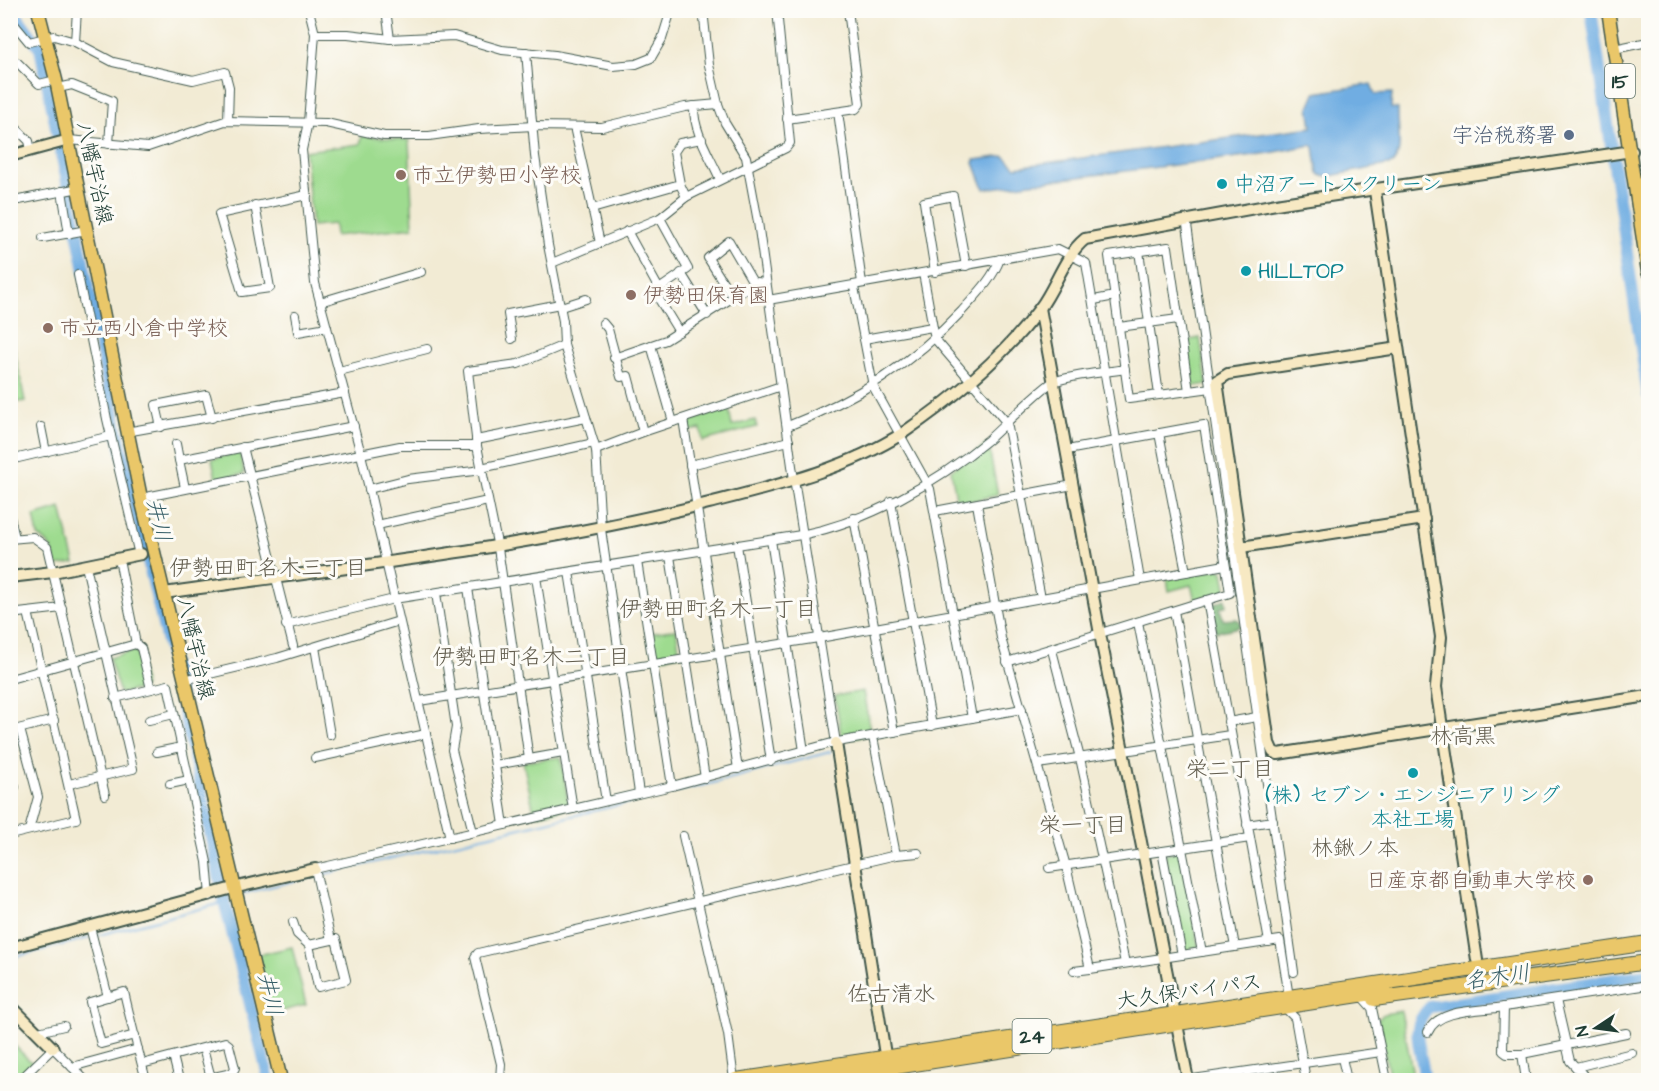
<svg xmlns="http://www.w3.org/2000/svg" width="1659" height="1091" font-family="'Architects Daughter','Klee One',sans-serif">
<rect width="100%" height="100%" fill="#fdfcf7"/>
<filter id="ink" filterUnits="userSpaceOnUse"><feTurbulence type="fractalNoise" baseFrequency=".0167" numOctaves="2"/><feDisplacementMap in="SourceGraphic" scale="12" xChannelSelector="R" yChannelSelector="G"/><feConvolveMatrix kernelMatrix="1 2 1 2 8 2 1 2 1" color-interpolation-filters="sRGB"/></filter>
<filter id="wash" filterUnits="userSpaceOnUse"><feTurbulence type="fractalNoise" baseFrequency=".008" numOctaves="4" result="noise"/><feDisplacementMap in="SourceGraphic" scale="24" xChannelSelector="R" yChannelSelector="G"/><feGaussianBlur stdDeviation="1.35" result="paint"/><feColorMatrix in="noise" values="0 0 0 0 0 0 0 0 0 0 0 0 0 0 0 0 0 1.4 0 .05"/><feComposite in="paint" operator="in"/></filter>
<g filter="url(#wash)">
<rect width="100%" height="100%" fill="#f2ebd4"/>
<g fill="#9edb8f" stroke="#5e8c62" stroke-width="1.5">
<path d="M362,136l47,4 4,87 -78,9 -1,-12 -22,2 -7,-75 55,-7z"/>
<path d="M10,327l15,74 -14,2h-1z"/>
<path d="M1200,338l7,46 -17,3 -6,-46z"/>
<path d="M729,409l3,17 23,-6 2,7 -54,14 -2,-12 -12,2 -2,-10z"/>
<path d="M988,443l10,52 -41,9 -6,-34z"/>
<path d="M240,452l4,22 -28,5 -4,-20z"/>
<path d="M61,508l14,55 -18,3c-4,-14 -6,-23 -19,-30l-4,-20z"/>
<path d="M1218,569l5,3 3,16 -2,4 -29,8 -4,-15 -22,6 -2,-13z"/>
<path d="M676,629l4,26 -25,4 -4,-26z"/>
<path d="M136,650l9,37 -25,7 -11,-36z"/>
<path d="M863,691l8,44 -29,5 -7,-44z"/>
<path d="M561,757l8,51 -34,8 -12,-54z"/>
<path d="M1177,851l4,2 18,94 -16,5 -18,-98z"/>
<path d="M292,947l14,58 -36,9 -13,-59z"/>
<path d="M1401,1011l11,59 -1,10h-21l-12,-61 6,-5z"/>
<path d="M10,1041l22,22 -18,17h-3z"/>
</g>
<path fill="#7ebb7a" stroke="#4e7c57" stroke-width="1.5" d="M1225,599l2,6 -7,3 3,12 13,-1 4,2v6l-24,5 -5,-26z"/>
<path fill="#70ade2" stroke="#48758b" stroke-width="1.5" d="M1371,84l4,10 17,-1 -1,15 7,1c-1,17 6,43 -5,55l-68,13 -7,-3 -4,-27 -3,-2 -41,8 -286,36 -10,-26 1,-3 29,-4 12,11 296,-40 -3,-20 6,-14z"/>
<g fill="none" stroke-linecap="round" stroke-linejoin="round">
<g stroke="#70ade2" stroke-width="2">
<path d="M320,875l397,-93 113,-30"/>
<path d="M241,894l73,-18"/>
<path d="M95,936l135,-35"/>
<path d="M10,958l79,-20"/>
</g>
<g stroke="#70ade2" stroke-width="12">
<path d="M1591,10l57,385"/>
<path d="M10,12l6,3 24,33 77,381 78,332 30,143 44,176"/>
<path d="M1424,1080c0,-28 -18,-50 6,-73l218,-33"/>
</g>
</g>
</g>
<g filter="url(#ink)">
<g fill="none" stroke-linecap="round" stroke-linejoin="round">
<g stroke="#3f574c" stroke-width="10">
<g id="street">
<path d="M309,10l6,24 -7,88 -6,28 13,133 46,171 89,384"/>
<path d="M386,10l4,29"/>
<path d="M703,10l6,55 9,39 7,19 21,34 12,65 35,251 43,270"/>
<path d="M10,19l19,23 25,-6 21,6 38,20 80,18 32,-8 4,15 -1,34"/>
<path d="M315,34h33l42,5 64,-3 48,14 53,5 58,11 23,-2 15,-6 11,-19 9,-29"/>
<path d="M75,42l2,-32"/>
<path d="M1614,49l34,-7"/>
<path d="M526,52l9,104 13,89 15,76 1,24 32,105 5,79 38,264"/>
<path d="M17,62l22,22 17,-4"/>
<path d="M58,88l14,-3 40,16 -3,43"/>
<path d="M694,106c-1,25 16,50 26,73"/>
<path d="M838,112l24,171"/>
<path d="M787,119l69,-10 4,-5 -12,-94"/>
<path d="M10,122l19,19 2,9"/>
<path d="M574,127l26,116"/>
<path d="M69,140l79,7 77,-26 101,2 58,13h45l50,-7 55,-3 68,1 83,-20 33,-3"/>
<path d="M62,191l7,43"/>
<path d="M686,197l-6,-13 -6,-32 6,-9 22,-4"/>
<path d="M19,200l60,-12"/>
<path d="M255,205l15,83 -28,4 -23,-78 88,-19"/>
<path d="M592,209l88,-25"/>
<path d="M1187,225l107,747"/>
<path d="M627,231l32,58 29,-20 -28,-51"/>
<path d="M43,238l44,-8"/>
<path d="M1168,247l21,144 -60,8 -20,-143z"/>
<path d="M1139,251l20,144"/>
<path d="M552,263l108,-45 26,-21 100,-49 4,-5 -13,-133"/>
<path d="M935,272l-11,-70 29,-6 13,70"/>
<path d="M681,273l26,42"/>
<path d="M923,273l12,66 72,84 34,175"/>
<path d="M78,275l29,144 32,136"/>
<path d="M854,287l19,99 57,103 42,229"/>
<path d="M659,289l-5,2 25,41"/>
<path d="M733,298l-25,-40 21,-17 25,43"/>
<path d="M768,300l290,-51 28,14 54,317"/>
<path d="M1094,300l21,-4"/>
<path d="M320,302l101,-30"/>
<path d="M561,307l25,-8"/>
<path d="M295,315l3,17 29,-5"/>
<path d="M603,323l5,6 13,48 7,-1 15,56"/>
<path d="M1119,327l59,-8"/>
<path d="M512,339l-4,-25 52,-10"/>
<path d="M864,339l68,-12"/>
<path d="M651,345l22,77"/>
<path d="M614,358l52,-18 91,-58 9,1"/>
<path d="M339,371l88,-22"/>
<path d="M1189,391l22,-3"/>
<path d="M683,419l55,350"/>
<path d="M788,426c68,-27 124,-62 174,-115 15,-17 30,-31 38,-52"/>
<path d="M41,427l5,25"/>
<path d="M161,427l-5,-22 50,-10 6,23"/>
<path d="M126,432l219,-39"/>
<path d="M1159,433l27,139"/>
<path d="M476,440l110,-22"/>
<path d="M176,444l3,16"/>
<path d="M243,447l50,199"/>
<path d="M596,450l47,-18 138,-46"/>
<path d="M10,460l101,-24"/>
<path d="M690,465l99,-24"/>
<path d="M481,468l113,-25"/>
<path d="M185,488l-6,-28 175,-34"/>
<path d="M369,489l39,-10 74,-9"/>
<path d="M141,498l259,-52h77"/>
<path d="M891,501l41,225"/>
<path d="M977,504l24,134 65,228 24,103 190,-29 9,57"/>
<path d="M935,511l138,-26"/>
<path d="M10,517l5,21"/>
<path d="M854,518l40,214"/>
<path d="M377,525l111,-24"/>
<path d="M10,539l23,-2 14,10 58,248"/>
<path d="M771,540l33,211"/>
<path d="M737,545l34,216"/>
<path d="M670,556l35,222"/>
<path d="M637,561l35,225"/>
<path d="M569,572l37,229"/>
<path d="M536,577l37,232"/>
<path d="M468,588l36,237"/>
<path d="M436,593l20,134 -4,23 21,82"/>
<path d="M1207,600l62,342"/>
<path d="M1174,611l61,336"/>
<path d="M10,614l52,-6"/>
<path d="M1138,622l64,330"/>
<path d="M286,625l108,-26 407,-64c66,-13 135,-52 187,-95 10,-9 57,-55 65,-58 22,-8 49,-9 72,-13"/>
<path d="M136,644l5,4 10,41"/>
<path d="M315,647l15,88"/>
<path d="M1052,650l28,108 45,205"/>
<path d="M1007,662l223,-69 -26,-168 -137,25"/>
<path d="M10,679l126,-35 -17,-85"/>
<path d="M184,680l93,-22 122,-37"/>
<path d="M115,698l53,-13 39,177 3,34"/>
<path d="M419,701l406,-64 400,-72"/>
<path d="M149,720l25,-6"/>
<path d="M1228,722l29,-5"/>
<path d="M20,729l18,68 -9,33"/>
<path d="M10,731l44,-11"/>
<path d="M157,752l25,-5"/>
<path d="M315,758l111,-24"/>
<path d="M529,759l-31,-211 -21,-102 -9,-75 50,-7 46,-19"/>
<path d="M1038,764l192,-29"/>
<path d="M495,765l68,-12"/>
<path d="M10,769l5,18"/>
<path d="M69,784l64,-15 -47,-203"/>
<path d="M170,784l19,-4"/>
<path d="M1247,825l26,-4"/>
<path d="M10,835l66,-16 -48,-207"/>
<path d="M683,836l45,198 6,46"/>
<path d="M1162,851l20,104"/>
<path d="M896,855l22,-2"/>
<path d="M1049,868l201,-30"/>
<path d="M293,922l4,12 12,11 9,42 28,-7 -10,-41 -27,6"/>
<path d="M90,927l18,70"/>
<path d="M331,940l-16,-71 357,-83 160,-43 190,-34"/>
<path d="M1074,971l16,-2"/>
<path d="M1364,999l8,9 15,72"/>
<path d="M1556,1000l14,61 18,19"/>
<path d="M1285,1008l10,10 11,62"/>
<path d="M38,1032l26,-6"/>
<path d="M1428,1032c10,-24 53,-21 76,-25"/>
<path d="M135,1035l-34,9 -11,-42 34,-10c7,30 14,59 22,88"/>
<path d="M1522,1054l104,-21"/>
<path d="M173,1056l6,24"/>
<path d="M1342,1058l5,22"/>
<path d="M142,1064l83,-22 4,3 6,23 -3,5 -18,4 -4,-3 -7,-26"/>
<path d="M72,1067l66,-18"/>
<path d="M1576,1067l56,-14"/>
<path d="M20,1080l33,-32 32,32"/>
<path d="M500,1080l1,-16 -26,-107 3,-4 418,-98 -23,-118"/>
<path d="M1186,1080l195,-28"/>
<path d="M1526,1080l-4,-26h-15l-4,-3 1,-44 144,-22"/>
</g>
</g>
<g stroke="#3f574c" stroke-width="14">
<g id="secondary">
<path d="M10,156l59,-16"/>
<path d="M1375,191l66,446 -5,50 41,273"/>
<path d="M1040,308l60,326 88,446"/>
<path d="M1398,348l-170,26 -11,7 52,362 4,9 5,2 370,-58"/>
<path d="M1241,547l183,-28"/>
<path d="M10,577l43,-5 88,-18"/>
<path d="M164,593c182,-26 366,-45 545,-90 66,-17 136,-33 194,-70 51,-35 100,-75 137,-125 16,-21 24,-52 45,-69l197,-36 350,-52"/>
<path d="M836,743l53,337"/>
<path d="M10,948l223,-60 82,-19"/>
<path d="M10,1005l43,43"/>
</g>
</g>
<g stroke="#3f574c" stroke-width="15">
<g id="primary">
<path d="M38,10l18,70 85,418 140,582"/>
<path d="M1608,10l40,262"/>
</g>
</g>
<g stroke="#3f574c" stroke-width="16">
<g id="highway">
<path d="M1374,999l274,-37"/>
<path d="M736,1080l912,-137"/>
<path d="M811,1080l574,-89"/>
</g>
</g>
<use href="#street" stroke="#fff" stroke-width="8"/>
<use href="#secondary" stroke="#f7e9c3" stroke-width="10"/>
<use href="#primary" stroke="#eac769" stroke-width="12"/>
<use href="#highway" stroke="#eac769" stroke-width="14"/>
</g>
</g>
<circle fill="#5c6f8a" stroke="#fdfcf7" stroke-width="2" cx="1569" cy="135" r="6"/>
<g fill="#8d6e63" stroke="#fdfcf7" stroke-width="2">
<circle cx="401" cy="175" r="6"/>
<circle cx="631" cy="295" r="6"/>
<circle cx="48" cy="328" r="6"/>
<circle cx="1588" cy="880" r="6"/>
</g>
<g fill="#0f9aa8" stroke="#fdfcf7" stroke-width="2">
<circle cx="1222" cy="184" r="6"/>
<circle cx="1246" cy="271" r="6"/>
<circle cx="1413" cy="773" r="6"/>
</g>
<g text-anchor="middle" stroke-width="6" stroke-linejoin="round" paint-order="stroke">
<g fill="#fdfcf7" stroke="#62766e" stroke-width="1.5">
<rect x="1605" y="64" width="30" height="34" rx="4.5"/>
<rect x="1012.5" y="1019" width="39" height="34" rx="4.5"/>
</g>
<g font-size="20" font-weight="bold" fill="#1f3d34">
<text x="1620" y="88">15</text>
<text x="1032" y="1043">24</text>
</g>
<g font-size="21" fill="#4e5e75" stroke="#fdfcf7" text-anchor="end">
<text x="1557" y="142">宇治税務署</text>
</g>
<g font-size="21" fill="#1f3d34" stroke="#fdfcf7">
<text transform="translate(95 173) rotate(78)" y="7">八幡宇治線</text>
<text transform="translate(196 648) rotate(77)" y="7">八幡宇治線</text>
<text transform="translate(1189 991) rotate(-8)" y="7">大久保バイパス</text>
</g>
<g font-size="21" fill="#785e54" stroke="#fdfcf7" text-anchor="start">
<text x="413" y="182">市立伊勢田小学校</text>
<text x="643" y="302">伊勢田保育園</text>
<text x="60" y="335">市立西小倉中学校</text>
<text x="1576" y="887" text-anchor="end">日産京都自動車大学校</text>
</g>
<g font-size="21" fill="#0d838f" stroke="#fdfcf7" text-anchor="start">
<text x="1234" y="191">中沼アートスクリーン</text>
<text x="1258" y="278">HILLTOP</text>
<text x="1413" y="802" text-anchor="middle">(株) セブン・エンジニアリング<tspan x="1413" dy="24">本社工場</tspan></text>
</g>
<g font-size="22" font-style="italic" fill="#375f68" stroke="#fdfcf7">
<text transform="translate(160 520) rotate(77)" y="8">井川</text>
<text transform="translate(1497 976) rotate(-8)" y="8">名木川</text>
<text transform="translate(271 994) rotate(77)" y="8">井川</text>
</g>
<g font-size="22" fill="#625d4e" stroke="#fdfcf7">
<text x="268" y="575">伊勢田町名木三丁目</text>
<text x="718" y="616">伊勢田町名木一丁目</text>
<text x="531" y="664">伊勢田町名木二丁目</text>
<text x="1463" y="743">林高黒</text>
<text x="1230" y="776">栄二丁目</text>
<text x="1083" y="832">栄一丁目</text>
<text x="1355" y="855">林鍬ノ本</text>
<text x="891" y="1001">佐古清水</text>
</g>
</g>
<rect width="1659" height="1091" fill="none" stroke="#fdfcf7" stroke-width="36"/>
<g transform="translate(1596 1028) rotate(257)" stroke="#fdfcf7" stroke-width="4.5" paint-order="stroke">
<path d="M0-4.5L10 22L0 15L-10 22Z" fill="#1f3d34"/>
<text y="-9" font-size="16" font-weight="bold" text-anchor="middle" fill="#1f3d34">N</text>
</g>
</svg>
